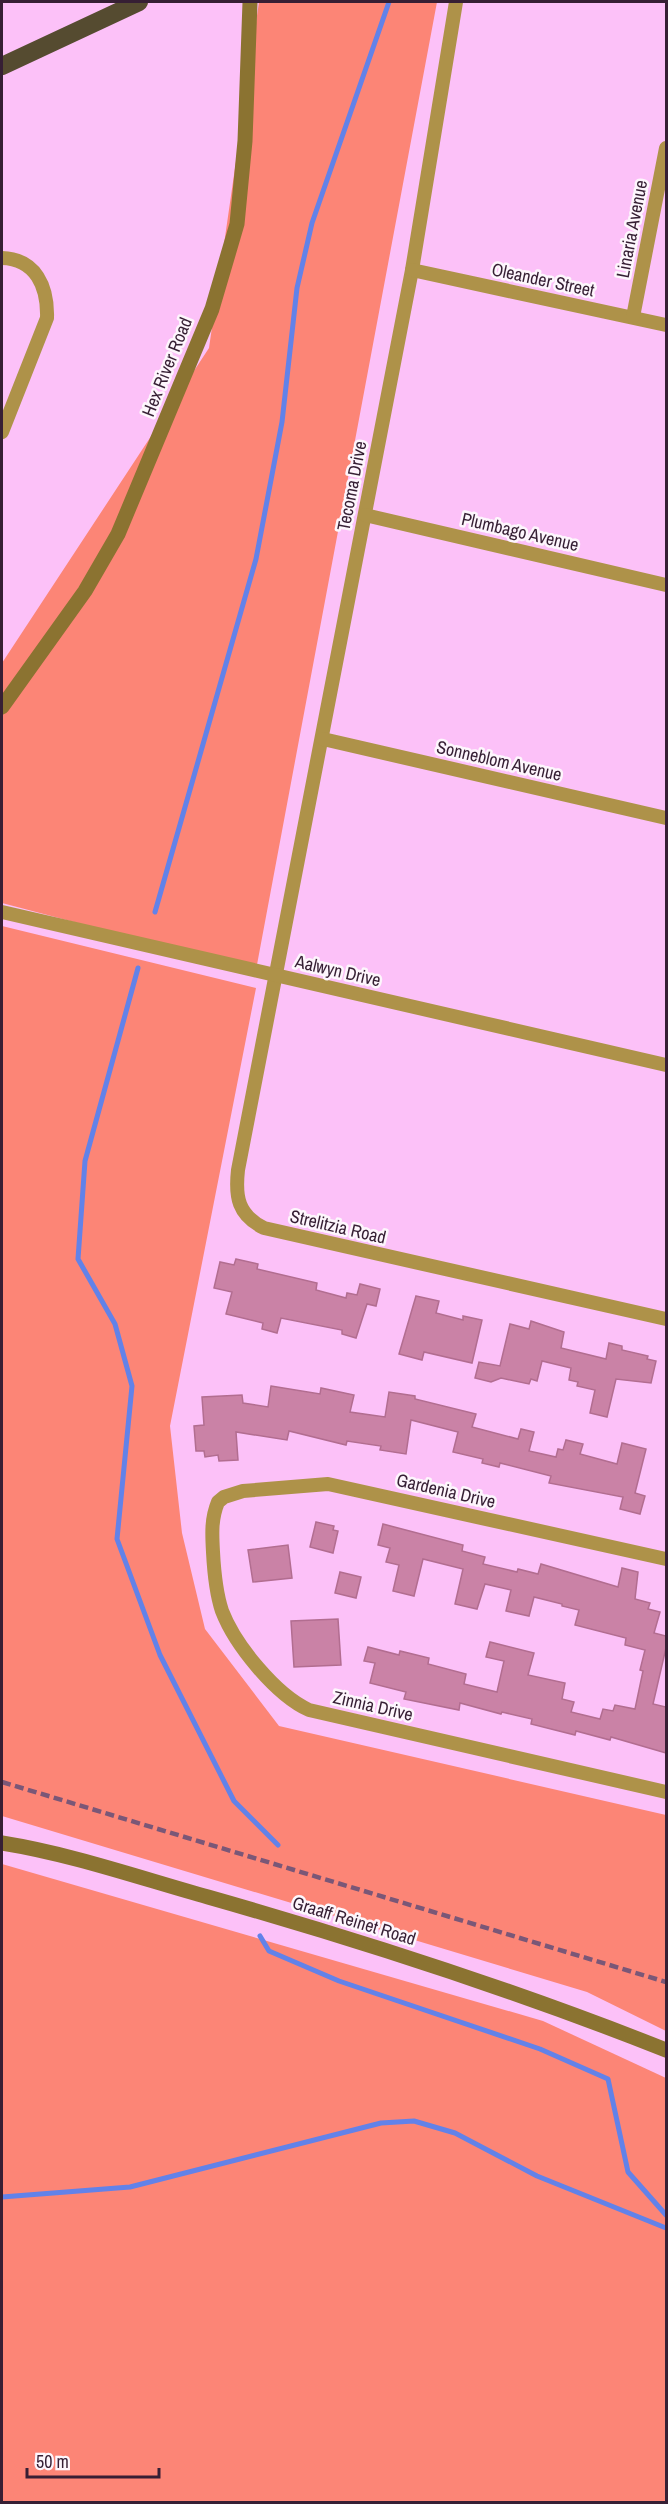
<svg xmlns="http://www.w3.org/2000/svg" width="668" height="2504" font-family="'Archivo Narrow',sans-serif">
<rect width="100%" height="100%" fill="#fcc1f8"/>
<g fill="#fc8576">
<path d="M259,2h178l-181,968 -254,-67v-240l207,-315z"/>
<path d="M2,926l254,62 -86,438 12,107 23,96 74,97 387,89v216l-79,-39 -585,-176z"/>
<path d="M2,1864l541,157 123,57v424h-664z"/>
</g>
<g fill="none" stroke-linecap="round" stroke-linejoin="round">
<g stroke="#6282e9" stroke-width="5">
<path d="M155,912l101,-353 26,-137 15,-134 15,-65 77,-221"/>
<path d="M138,968l-53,193 -7,98 37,65 17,62 -15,153 43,116 74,146 44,44"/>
<path d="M260,1936l9,15 70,30 201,68 68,30 20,93 38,43"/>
<path d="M2,2197l128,-10 251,-64 33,-2 41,12 82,43 129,52"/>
</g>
</g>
<g fill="#ca82a6" stroke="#b26d90" stroke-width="1.5">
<path d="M236,1259l22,5 -1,5 60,14 -1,7 30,8 1,-5 10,2 3,-11 20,5 -4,17 -9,-2 -11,34 -14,-4v-4l-61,-12 -4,15 -15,-4 1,-6 -37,-9 6,-22 -18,-4 6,-26 14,3z"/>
<path d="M416,1296l23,5 -3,12 27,7v-4l19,4 -10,43 -48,-11 -2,8 -23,-6z"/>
<path d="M531,1321l33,11 -3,16 45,11 3,-16 13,3v4l26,6 -1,3 9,2 -5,22 -35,-4 -9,38 -17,-4 5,-23 -18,-4 1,-4 -9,-2 2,-12 -29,-7 -5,20 -6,-2 -2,5 -28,-6 -10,4 -16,-4 4,-16 21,4 10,-42 19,5z"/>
<path d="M271,1386l49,8 1,-6 33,7 -4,17 35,5 4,-25 26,4v3l61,15 -4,13 46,12 3,-10 13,3 -5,19 27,6 2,-8 5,1 3,-10 17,4 -3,10 37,10 5,-21 24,6 -11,44 10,3 -5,18 -20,-5 3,-12 -74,-14 2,-7 -51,-13 -1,4 -17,-4 1,-4 -30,-7 5,-20 -47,-12 -5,34 -26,-4 1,-4 -34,-5 -1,4 -57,-14 -2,9 -51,-8 2,28 -19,1 -1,-6 -13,2 -1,-6h-8l-2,-25 10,-1 -2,-28 40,-2 1,8 25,4z"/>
<path d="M316,1522l18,4 -1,4 5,1 -5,22 -23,-6z"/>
<path d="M383,1524l80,21 -1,6 23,6 -2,7 34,8 1,-3 20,5 3,-10 77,23 4,-19 16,4 -3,27 15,4 -2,6 12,3 -6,21 12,3v12l-13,56 13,3v46l-55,-16 -1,3 -34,-9 -1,4 -44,-11 1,-5 -30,-7 -1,2 -41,-11 -1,7 -55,-11 2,-7 -36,-9 5,-20 -11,-2 4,-14 31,8 1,-4 29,7 -1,6 38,10 -2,10 33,8 7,-31 -18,-4 4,-15 44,11 -6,22 37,8 -3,16 12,3 -3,10 29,7 3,-10 10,2 2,-6 20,4 8,-38 -3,-1 5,-20 -20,-5 1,-7 -51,-13 4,-15 -17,-4v-2l-28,-7 -5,19 -23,-5 5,-21 -26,-6 -8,25 -22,-5 8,-35 -40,-10 -9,37 -21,-5 6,-26 -13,-3 4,-14 -12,-3z"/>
<path d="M288,1545l4,33 -39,4 -5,-32z"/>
<path d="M340,1572l21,5 -5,21 -21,-5z"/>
<path d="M338,1619l3,46 -47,2 -3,-46z"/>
</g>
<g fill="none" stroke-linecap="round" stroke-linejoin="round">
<g stroke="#ae9249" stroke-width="14">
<path d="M456,2l-44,268 -174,900c-3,27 0,45 26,58l402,91"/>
<path d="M2,258c34,1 46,29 45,60l-45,114"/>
<path d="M412,270l254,55"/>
<path d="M633,317l33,-169"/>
<path d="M365,515l301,70"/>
<path d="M323,739l343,79"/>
<path d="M2,912l664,153"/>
<path d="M666,1559l-338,-75 -85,7 -19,6 -6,5c-7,17 -6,32 -5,50 1,19 3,41 9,59 13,34 54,84 87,99l357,82"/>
</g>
<g stroke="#8b7331" stroke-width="15">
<path d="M2,707l83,-116 33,-57 94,-225 25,-85 8,-83 5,-139"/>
<path d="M2,1843c69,11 138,35 206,54 155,44 309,94 458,153"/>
</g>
<path stroke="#554b30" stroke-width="18" d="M2,66l137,-64"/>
<path stroke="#7a5777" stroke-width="4.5" stroke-dasharray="9 4.5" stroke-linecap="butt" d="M2,1782l664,200"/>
</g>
<g text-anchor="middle" stroke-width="5" stroke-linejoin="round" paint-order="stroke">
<g font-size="18" fill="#361f34" stroke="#fdf6fc">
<text transform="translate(632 229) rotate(-79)" y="6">Linaria Avenue</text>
<text transform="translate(543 280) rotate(12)" y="6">Oleander Street</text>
<text transform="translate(167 367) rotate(-68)" y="6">Hex River Road</text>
<text transform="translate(352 486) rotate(-79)" y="6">Tecoma Drive</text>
<text transform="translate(520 532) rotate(13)" y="6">Plumbago Avenue</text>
<text transform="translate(499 761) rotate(13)" y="6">Sonneblom Avenue</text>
<text transform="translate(338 971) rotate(13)" y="6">Aalwyn Drive</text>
<text transform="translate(338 1227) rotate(13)" y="6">Strelitzia Road</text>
<text transform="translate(446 1491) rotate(13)" y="6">Gardenia Drive</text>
<text transform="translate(373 1706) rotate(13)" y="6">Zinnia Drive</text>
<text transform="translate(354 1921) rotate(17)" y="6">Graaff Reinet Road</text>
</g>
</g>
<rect width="668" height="2504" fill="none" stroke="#361f34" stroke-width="6"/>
<path d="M27 2468v9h132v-9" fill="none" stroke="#361f34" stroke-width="3"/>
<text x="36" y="2468" font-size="18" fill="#361f34" stroke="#fdf6fc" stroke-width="4.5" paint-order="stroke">50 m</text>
</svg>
